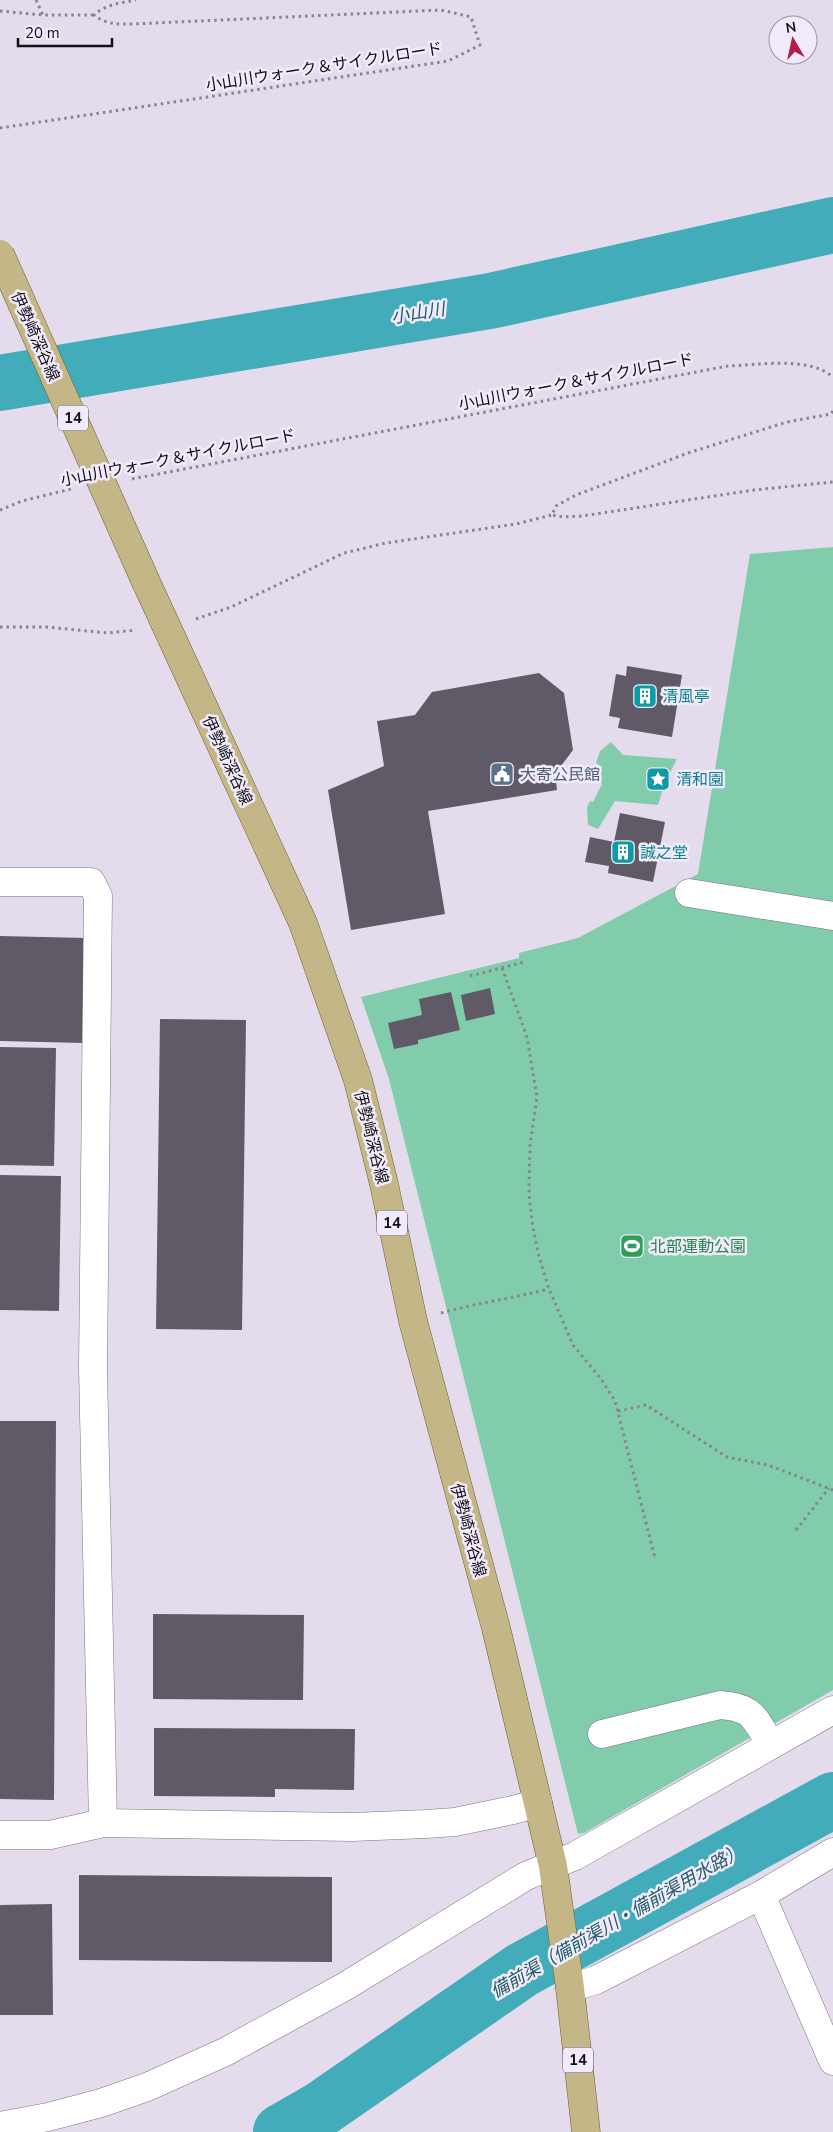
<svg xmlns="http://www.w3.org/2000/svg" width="833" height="2132" font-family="'Nunito Sans','Noto Sans JP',sans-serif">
<rect width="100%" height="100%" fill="#e4dcec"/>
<g fill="#81ccab">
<path d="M833,547v1143l-249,143 -6,1 -189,-755 -28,-82 158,-39v-5l59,-15 120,-64 52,-320z"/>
<path d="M611,742l12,13 54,4 -12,23 -7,23 -43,-4 -17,28 -10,-4 -1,-18 3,-6 3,1 9,-18 -4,-3 4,-14 -6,-4 4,-12z"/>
</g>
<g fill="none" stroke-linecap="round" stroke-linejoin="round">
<g stroke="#42acba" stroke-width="56">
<path d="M0,383l490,-82 343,-76"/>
<path d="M281,2132l40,-23 201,-139 311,-170"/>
</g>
</g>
<g fill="#605a67">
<path d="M627,666l55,9 -10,62 -54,-9 2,-10 -11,-2 7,-42 10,2z"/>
<path d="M539,673l25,20 9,57 -18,24 2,16 -129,21 17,103 -94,16 -23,-140 56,-24 -7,-45 38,-6 17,-23z"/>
<path d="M620,813l45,9 -12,60 -45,-9 1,-7 -24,-4 5,-25 24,5z"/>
<path d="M0,936l86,2 -2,105 -84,-2z"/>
<path d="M490,988l5,26 -29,7 -5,-26z"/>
<path d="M451,992l9,38 -42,10v4l-24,5 -6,-26 34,-8 -3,-16z"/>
<path d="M160,1019l86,1 -4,310 -86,-1z"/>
<path d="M0,1047l56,1 -2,118 -54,-1z"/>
<path d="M0,1175l61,1 -2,135 -59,-1z"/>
<path d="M0,1421h56l-2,379 -54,-1z"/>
<path d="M153,1614l151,1 -1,85 -150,-1z"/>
<path d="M154,1728l201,1 -1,61 -79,-1v8l-121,-1z"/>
<path d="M79,1875l253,2v85l-253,-2z"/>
<path d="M52,1904l1,111h-53v-110z"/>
</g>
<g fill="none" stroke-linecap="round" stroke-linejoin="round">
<g stroke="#7a7482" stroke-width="29">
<g id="minor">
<path d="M0,882h91l7,14 -5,472 10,455"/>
<path d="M689,893l144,23"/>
<path d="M602,1734l118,-29c34,2 34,13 51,40"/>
<path d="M0,1835h50l53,-12 249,4 74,-3 29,-2 58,-12 25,-7"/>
<path d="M761,1895l72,166"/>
<path d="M570,1988l26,-8 165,-85 72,-43"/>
<path d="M0,2126l48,-9 53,-14 46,-16 78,-35 119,-65 182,-111 49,-20 258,-146"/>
</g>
</g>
<g stroke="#6c5c2a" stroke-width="29">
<path id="major" d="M146,582l157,341 55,157 26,104 29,137 83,307 57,238 17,122 16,144"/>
</g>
<g stroke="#88838e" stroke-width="3" stroke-dasharray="2.5 4" stroke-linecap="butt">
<path d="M36,0l7,15"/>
<path d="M0,11l43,4h51"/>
<path d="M0,128l448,-67 32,-16 -9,-28 -30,-7 -308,14c-16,0 -26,1 -39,-9 12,-11 27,-12 42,-15"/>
<path d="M833,411l-2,3 -44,8 -99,31 -112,42 -20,11 -4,9 11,2 19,-1 172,-26 79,-8"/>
<path d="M132,479l596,-113c30,-1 81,-10 105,11"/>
<path d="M0,510l22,-9 49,-12"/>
<path d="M196,619l35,-12 113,-54 42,-10 130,-19 36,-9"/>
<path d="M0,627h46l62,6 28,-3"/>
<path d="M502,968l25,69 10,60 -7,48 -1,48 3,29 6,31 11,36 24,56 28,34 14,22 40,157"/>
<path d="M470,976l54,-14"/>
<path d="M441,1313c36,-10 72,-15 108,-24"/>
<path d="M618,1411l28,-6 81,52 41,8 65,25"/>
<path d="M796,1530l33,-42"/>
</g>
<use href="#minor" stroke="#fff" stroke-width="28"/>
<use href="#major" stroke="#c4b686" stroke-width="28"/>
<g stroke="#6c5c2a" stroke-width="29" stroke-linecap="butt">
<path id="major-bridge" d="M0,254l146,328"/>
</g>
<use href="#major-bridge" stroke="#c4b686" stroke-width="28"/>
</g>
<defs>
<g id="building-square" transform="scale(1.25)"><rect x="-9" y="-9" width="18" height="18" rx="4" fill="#0f9aa8" stroke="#f1eafa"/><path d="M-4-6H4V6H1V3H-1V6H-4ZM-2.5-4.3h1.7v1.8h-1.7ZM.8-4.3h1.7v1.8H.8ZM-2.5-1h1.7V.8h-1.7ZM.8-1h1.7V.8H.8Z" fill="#fff"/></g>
<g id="civic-square" transform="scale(1.25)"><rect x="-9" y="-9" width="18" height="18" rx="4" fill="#5c6f8a" stroke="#f1eafa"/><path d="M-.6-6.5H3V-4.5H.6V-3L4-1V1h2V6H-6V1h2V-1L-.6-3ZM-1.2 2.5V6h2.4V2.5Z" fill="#fff"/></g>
<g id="sight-square" transform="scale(1.25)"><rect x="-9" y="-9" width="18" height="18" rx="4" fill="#0f9aa8" stroke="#f1eafa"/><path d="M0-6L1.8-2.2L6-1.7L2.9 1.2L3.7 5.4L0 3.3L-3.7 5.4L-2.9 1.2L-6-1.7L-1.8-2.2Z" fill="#fff"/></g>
<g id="stadium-square" transform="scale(1.25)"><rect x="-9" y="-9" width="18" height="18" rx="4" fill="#2e9e5b" stroke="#f1eafa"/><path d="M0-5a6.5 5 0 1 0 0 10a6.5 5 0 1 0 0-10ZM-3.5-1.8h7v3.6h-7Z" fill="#fff"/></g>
</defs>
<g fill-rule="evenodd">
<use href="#building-square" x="645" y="696"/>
<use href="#civic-square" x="502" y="774"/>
<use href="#sight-square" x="658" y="779"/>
<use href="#building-square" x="623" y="852"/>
<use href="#stadium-square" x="632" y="1246"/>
</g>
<g text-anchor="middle" stroke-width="5" stroke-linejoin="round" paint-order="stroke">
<g fill="#f1eafa" stroke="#55515a" stroke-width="1">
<rect x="58" y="405.5" width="30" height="25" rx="4"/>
<rect x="377" y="1210.5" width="30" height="25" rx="4"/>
<rect x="563" y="2047.5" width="30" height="25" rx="4"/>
</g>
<g font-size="15" font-weight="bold" fill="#121015">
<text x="73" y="423">14</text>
<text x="392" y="1228">14</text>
<text x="578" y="2065">14</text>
</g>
<g font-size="16" fill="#121015" stroke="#f1eafa">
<text transform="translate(324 66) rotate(-9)" y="6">小山川ウォーク＆サイクルロード</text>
<text transform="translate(36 336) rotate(66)" y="6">伊勢崎深谷線</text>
<text transform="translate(576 381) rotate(-11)" y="6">小山川ウォーク＆サイクルロード</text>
<text transform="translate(178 457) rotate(-11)" y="6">小山川ウォーク＆サイクルロード</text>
<text transform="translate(228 760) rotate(65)" y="6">伊勢崎深谷線</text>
<text transform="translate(372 1137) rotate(76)" y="6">伊勢崎深谷線</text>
<text transform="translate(469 1530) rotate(75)" y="6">伊勢崎深谷線</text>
</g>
<g font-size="16" fill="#0d838f" stroke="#f1eafa" text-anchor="start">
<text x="662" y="702">清風亭</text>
<text x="676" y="785">清和園</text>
<text x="640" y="858">誠之堂</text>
</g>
<g font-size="16" fill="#4e5e75" stroke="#f1eafa" text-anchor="start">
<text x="520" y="780">大寄公民館</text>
</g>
<g font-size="16" fill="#27864d" stroke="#f1eafa" text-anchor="start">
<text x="650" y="1252">北部運動公園</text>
</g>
<g font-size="18" font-style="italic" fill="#225c64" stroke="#f1eafa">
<text transform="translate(418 313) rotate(-9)" y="6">小山川</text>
<text transform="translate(617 1921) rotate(-30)" y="6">備前渠（備前渠川・備前渠用水路）</text>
</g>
</g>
<g transform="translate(793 40) rotate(351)"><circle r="24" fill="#f1eafa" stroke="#98939e"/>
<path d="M0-4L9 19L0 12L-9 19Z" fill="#b01e4a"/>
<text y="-8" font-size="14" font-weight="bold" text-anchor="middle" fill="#121015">N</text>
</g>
<path d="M18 38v8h94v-8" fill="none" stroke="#121015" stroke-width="2.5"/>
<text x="25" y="38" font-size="15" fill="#121015" stroke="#f1eafa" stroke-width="4" paint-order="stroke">20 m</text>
</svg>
